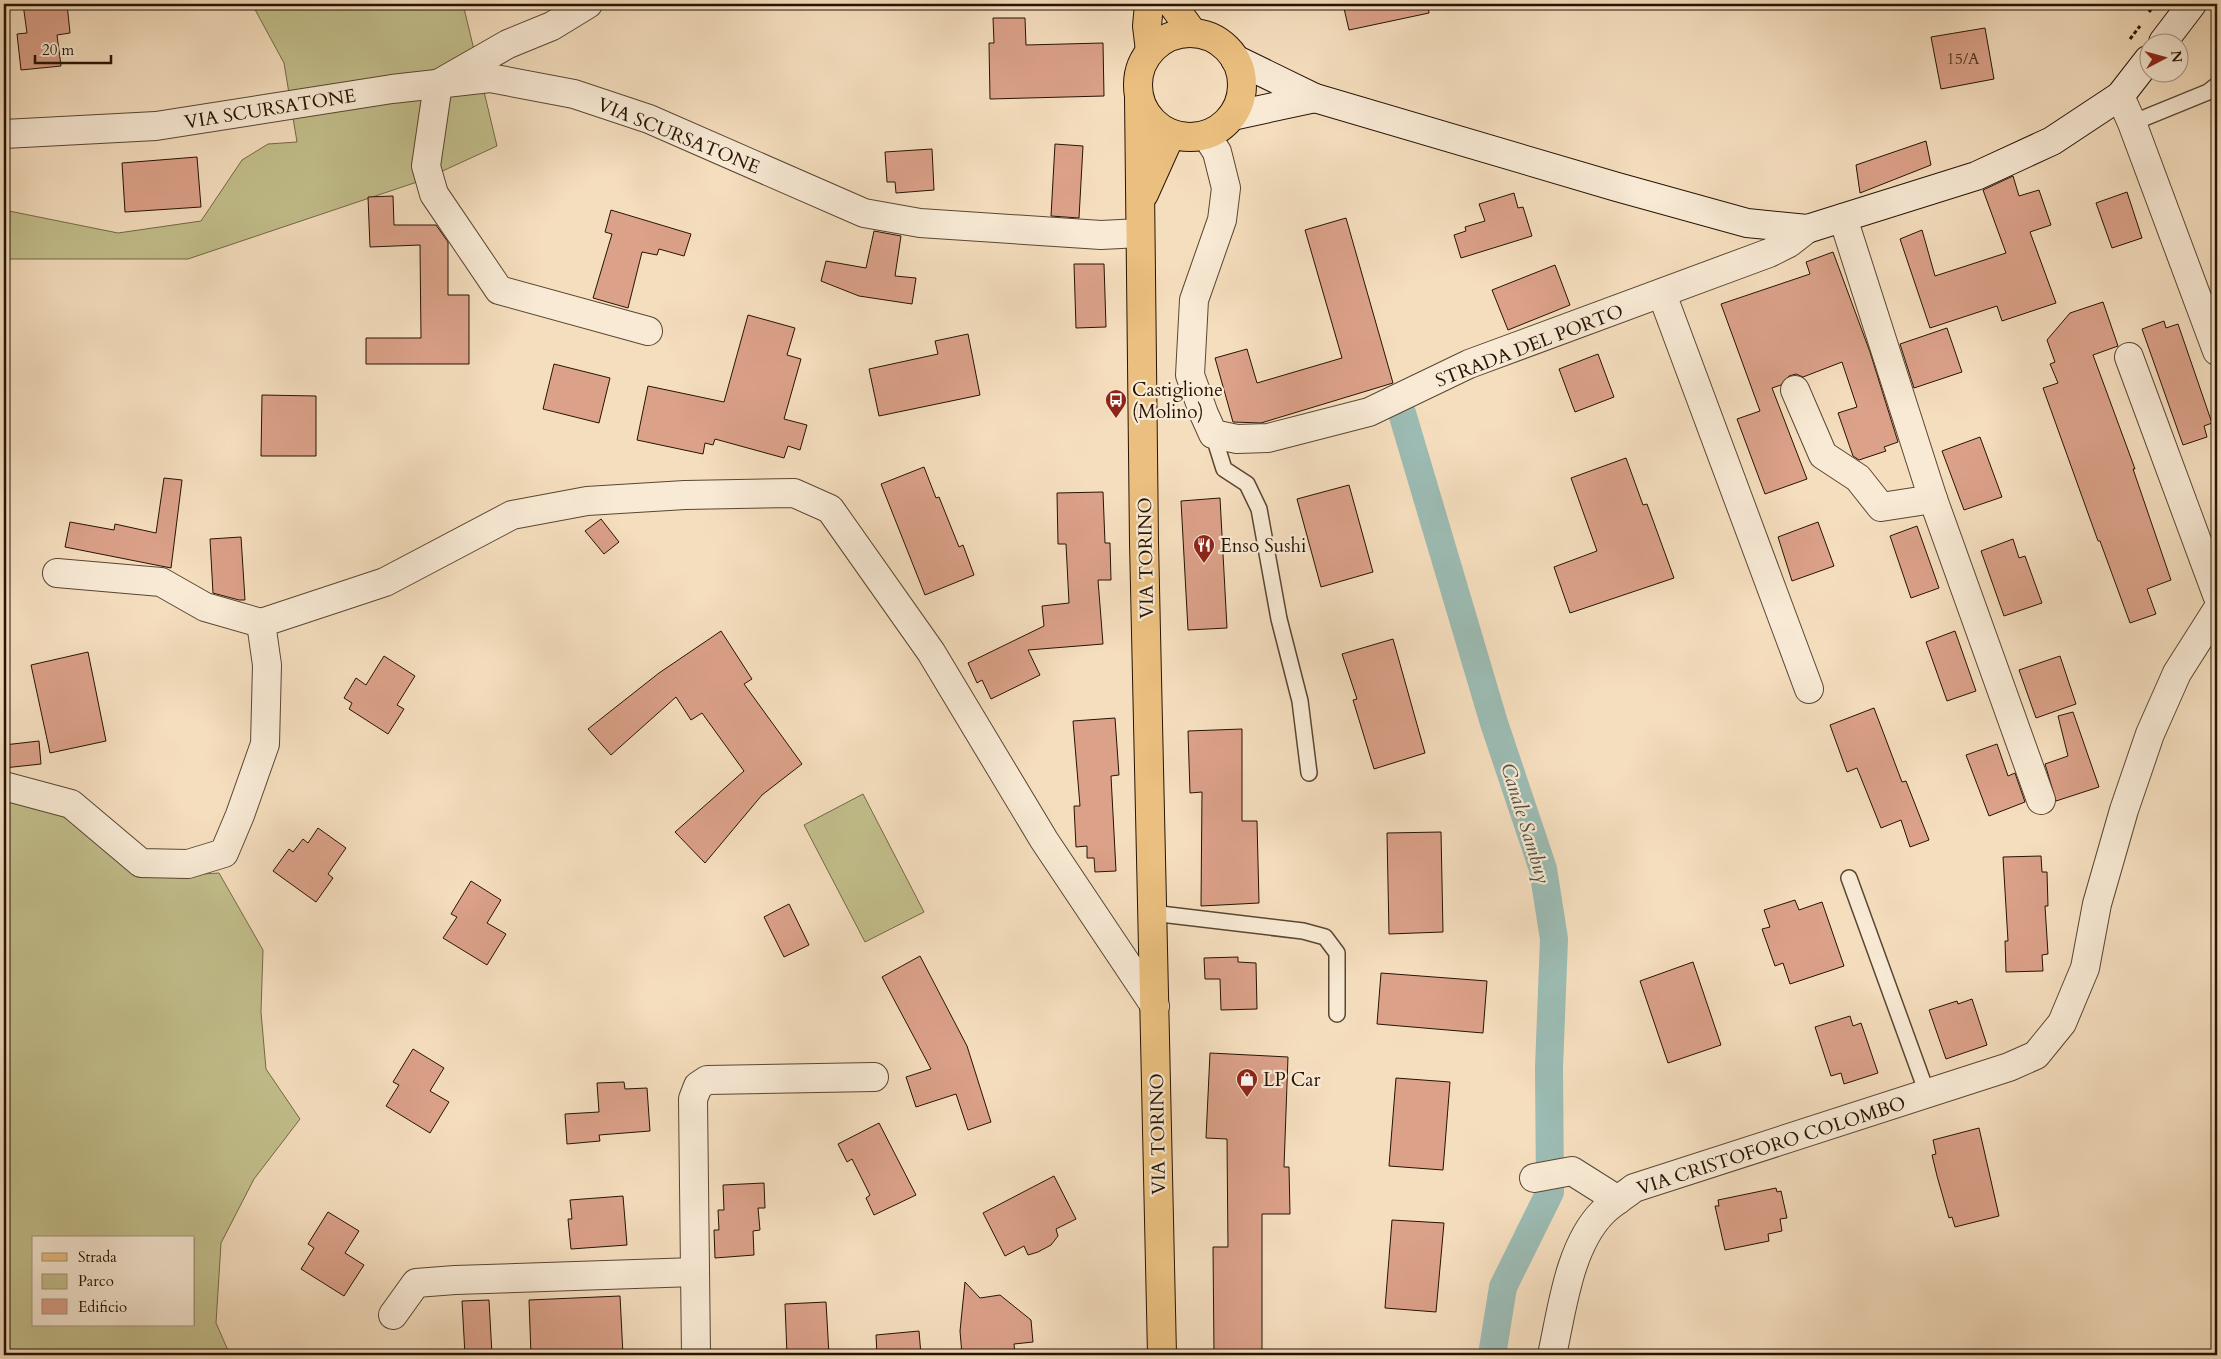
<svg xmlns="http://www.w3.org/2000/svg" width="2221" height="1359" font-family="Cardo,serif">
<rect width="100%" height="100%" fill="#f5debe"/>
<filter id="stains"><feTurbulence type="fractalNoise" baseFrequency=".004" numOctaves="4"/><feColorMatrix values="0 0 0 0 .2 0 0 0 0 .09 0 0 0 0 .02 0 0 0 .5 -.17"/></filter>
<radialGradient id="worn" r=".72"><stop offset=".6" stop-color="#630" stop-opacity="0"/><stop offset="1" stop-color="#630" stop-opacity=".3"/></radialGradient>
<g fill="#c2bf8c" stroke="#746947" fill-rule="evenodd">
<path d="M252,4h211l34,142 -74,34 -235,79h-184v-49l114,23 83,-12 41,-61 26,-16 29,-2 -13,-79z"/>
<path d="M4,793l63,19 105,64 47,-3 44,77 -2,62 5,57 34,50 -46,60 -33,64 -5,80 14,32h-226zM34,1238h160v87h-160z"/>
<path d="M863,794l61,118 -59,30 -61,-117z"/>
</g>
<g fill="none" stroke-linecap="round" stroke-linejoin="round">
<path stroke="#9cbcb4" stroke-width="28" d="M1402,413l92,310 49,146 11,70 -5,129 1,124 -47,95 -11,68"/>
</g>
<g fill="#dba189" stroke="#271302">
<path d="M23,4h44l3,29 -13,2 4,31 -40,4 -4,-36 10,-1z"/>
<path d="M1343,4h85l1,9 -80,17z"/>
<path d="M993,18h32l1,27 77,-2 1,53 -114,3 -1,-56h5z"/>
<path d="M1985,28l9,51 -53,10 -10,-52z"/>
<path d="M1926,141l5,24 -71,28 -4,-28z"/>
<path d="M1055,144l28,2 -4,72 -28,-2z"/>
<path d="M932,149l2,41 -38,3 -1,-11h-8l-2,-30z"/>
<path d="M197,157l4,50 -76,5 -3,-49z"/>
<path d="M2013,176l6,20 20,-6 12,35 -21,7 26,71 -54,18 -5,-15 -67,22 -30,-89 22,-9 13,46 71,-23 -23,-63z"/>
<path d="M2127,192l15,46 -30,10 -16,-45z"/>
<path d="M1514,193l4,15 5,-1 9,29 -71,22 -7,-23 12,-4 -1,-4 20,-6 -6,-17z"/>
<path d="M393,196l1,29h42l12,17v53h21v69h-103v-26h55l-1,-93 -50,2 -2,-50z"/>
<path d="M611,210l80,24 -7,22 -25,-7 -2,6 -15,-3 -14,56 -35,-10 19,-64 -7,-2z"/>
<path d="M1346,218l47,165 -132,40 -28,-1 -18,-64 32,-9 10,34 85,-25 -37,-128z"/>
<path d="M874,231l27,5 -6,40 21,2 -4,26 -53,-8 -38,-15 5,-20 40,7z"/>
<path d="M1833,252l37,100 28,90 -14,5 2,4 -27,9 -6,-4 -15,-43 19,-6 -15,-45 -39,15 -7,-3 -7,2 -8,9 -9,3 35,91 -42,15 -28,-75 23,-8 -39,-107 89,-30 -4,-12z"/>
<path d="M1074,264h30l2,63 -30,1z"/>
<path d="M1555,265l15,40 -62,25 -16,-40z"/>
<path d="M2103,302l15,44 -25,9 42,114h-2l38,111 -24,9 9,25 -26,9 -30,-82h-2l-55,-153 15,-5 -8,-19 5,-2 -8,-22 23,-27z"/>
<path d="M748,315l47,13 -8,27 14,4 -17,60 23,6 -7,25 -12,-4 -4,12 -69,-19 -2,6 -8,-2 -2,11 -66,-14 11,-54 76,16z"/>
<path d="M2164,321l2,7 12,-4 34,99 -8,3 3,11 -24,8 -41,-116z"/>
<path d="M1947,328l15,44 -48,16 -14,-44z"/>
<path d="M968,334l12,61 -101,21 -10,-47 69,-15 -3,-13z"/>
<path d="M1598,354l16,43 -39,15 -16,-43z"/>
<path d="M554,364l56,14 -11,45 -56,-14z"/>
<path d="M262,395l54,1v60h-55z"/>
<path d="M1980,437l22,60 -38,13 -22,-59z"/>
<path d="M1626,458l17,47 4,-1 27,74 -104,35 -16,-46 43,-16 -26,-73z"/>
<path d="M924,467l12,31 3,-1 20,50 4,-2 11,30 -49,20 -44,-111z"/>
<path d="M164,478l18,2 -11,88 -106,-21 5,-25 44,8 1,-6 41,9z"/>
<path d="M1349,485l24,87 -52,15 -24,-88z"/>
<path d="M1103,492l2,51h5l1,37h-13l5,64 -75,6 12,25 -49,24 -9,-19 -5,3 -9,-20 76,-37 -2,-20 27,-3 -3,-59h-8l-1,-51z"/>
<path d="M1220,498l7,130 -39,2 -7,-129z"/>
<path d="M601,519l18,23 -15,12 -19,-23z"/>
<path d="M1818,522l16,44 -42,15 -14,-44z"/>
<path d="M1917,526l22,62 -28,10 -21,-62z"/>
<path d="M241,537l4,63h-6l-26,-7 -3,-54z"/>
<path d="M2013,539l6,19 6,-2 17,47 -38,13 -23,-65z"/>
<path d="M721,631l31,48 -8,5 58,80 -40,31 -57,68 -30,-31 69,-61 -42,-58 -11,7 -15,-23 -65,58 -23,-26 71,-56z"/>
<path d="M1955,631l21,60 -29,10 -21,-59z"/>
<path d="M1393,639l32,114 -51,16 -21,-69 4,-1 -15,-45z"/>
<path d="M88,652l18,89 -56,12 -19,-88z"/>
<path d="M384,656l31,20 -18,29 7,4 -16,25 -39,-25 3,-6 -8,-5 12,-20 10,7z"/>
<path d="M2060,656l16,48 -40,14 -17,-48z"/>
<path d="M1874,708l28,74 4,-1 23,59 -19,7 -9,-27 -20,8 -24,-60 -10,4 -17,-47z"/>
<path d="M2073,712l26,75 -43,14 -11,-37 23,-8 -10,-40z"/>
<path d="M1115,718l4,57 -8,1 5,95 -21,1 -1,-14h-7v-12l-11,1 -2,-41h6l-7,-85z"/>
<path d="M1242,729v92h15l2,82 -58,3 1,-114 -12,1 -2,-62z"/>
<path d="M39,741l2,23 -37,4v-23z"/>
<path d="M1997,744l11,32 7,-3 10,29 -36,14 -23,-61z"/>
<path d="M318,828l28,20 -18,26 5,4 -17,24 -43,-31 16,-22 4,3 10,-13 5,4z"/>
<path d="M1441,832l2,100 -54,2 -2,-101z"/>
<path d="M2041,856l1,16h5l1,34h-3l3,48 -6,1 1,16 -37,1 -1,-31h3l-5,-84z"/>
<path d="M471,881l30,19 -14,23 19,11 -19,31 -44,-27 14,-21 -6,-3z"/>
<path d="M1795,900l4,10 23,-8 22,64 -54,18 -7,-21 -8,3 -13,-37 8,-2 -6,-17z"/>
<path d="M789,904l20,41 -25,12 -20,-40z"/>
<path d="M920,956l47,90 24,76 -23,8 -12,-36 -40,13 -10,-30 25,-8 -49,-92z"/>
<path d="M1238,957v5l18,1 1,46 -36,1 -1,-31h-15l-1,-21z"/>
<path d="M1693,962l28,83 -53,18 -28,-82z"/>
<path d="M1381,973l106,8 -4,52 -106,-9z"/>
<path d="M1972,999l15,46 -41,14 -17,-49 28,-9 1,3z"/>
<path d="M1850,1016l3,10 8,-3 17,50 -34,11 -3,-11 -10,3 -16,-49z"/>
<path d="M413,1049l31,19 -14,23 19,11 -19,31 -44,-27 13,-21 -6,-3z"/>
<path d="M1210,1053l78,4 -4,110h5l1,47h-28v141h-48l-1,-108h15l-1,-108 -21,-1z"/>
<path d="M1396,1078l54,4 -7,88 -54,-4z"/>
<path d="M624,1082l1,7 22,-1 3,43 -51,4 1,6 -33,3 -2,-30 34,-2 -2,-29z"/>
<path d="M879,1123l37,72 -42,20 -8,-17 4,-3 -18,-36 -5,3 -9,-18z"/>
<path d="M1979,1128l20,88 -44,11 -3,-10 -3,1 -12,-42 -5,-21 4,-1 -3,-14z"/>
<path d="M1054,1176l22,43 -20,10 2,7 -7,9 -13,7 -10,3 -4,-9 -19,10 -22,-43z"/>
<path d="M764,1183l1,25h-7l2,22 -7,1 1,24 -39,3 -1,-28h5l-1,-20h6l-1,-25z"/>
<path d="M1776,1188l1,4 4,-1 6,27 -7,1 2,12 -14,3 1,7 -44,9 -10,-44h4l-1,-6z"/>
<path d="M623,1196l4,49 -56,4 -3,-30h4l-2,-19z"/>
<path d="M328,1212l31,19 -14,22 19,12 -20,31 -43,-27 13,-21 -6,-4z"/>
<path d="M1392,1220l52,3 -8,89 -51,-4z"/>
<path d="M965,1282l15,16 20,-3 31,25 2,22 -19,2 1,11h-53l-2,-24z"/>
<path d="M620,1296l3,59h-92l-2,-55z"/>
<path d="M489,1300l3,55h-27l-3,-54z"/>
<path d="M826,1302l3,53h-42l-2,-51z"/>
<path d="M919,1331l2,24h-44l-1,-20z"/>
</g>
<g fill="none" stroke-linecap="round" stroke-linejoin="round">
<g stroke="#5a4631" stroke-width="18">
<g id="service">
<path d="M2132,123l76,-31 9,-7"/>
<path d="M1213,434l11,35 23,15 12,25 20,110 21,82 9,72"/>
<path d="M1849,878l78,215"/>
<path d="M1152,913l151,18 22,6 12,16v61"/>
</g>
</g>
<g stroke="#5a4631" stroke-width="30">
<g id="minor">
<path d="M588,4l-36,22 -44,18 -70,40 -12,82 8,28 65,96 149,41"/>
<path d="M2120,96l12,27 85,228"/>
<path d="M4,134l152,-8 236,-37 98,-11 84,16 75,25 215,94 56,10 181,12 39,-2"/>
<path d="M1206,135l11,17 9,36 -4,32 -28,80 -4,75 14,39 9,20 24,5 31,-1 101,-26 100,-48 300,-111 20,-10 18,-14"/>
<path d="M1662,294l147,395"/>
<path d="M2129,357l88,238"/>
<path d="M1795,390l28,65 35,23 23,29 52,-8 -90,-281"/>
<path d="M1933,499l108,301"/>
<path d="M57,573l104,9 44,25 56,16"/>
<path d="M4,786l67,18 70,59 47,1 36,-11 16,-38 25,-71 2,-79 -6,-42 124,-41 127,-67 75,-14 98,-6 109,-2 36,16 101,143 113,188 111,166"/>
<path d="M1534,1178l38,-7 46,29"/>
<path d="M393,1315l23,-32 39,-3 240,-8"/>
<path d="M696,1355l-3,-256 5,-13 9,-6 167,-3"/>
<path d="M1552,1355c10,-45 17,-109 51,-143 9,-9 21,-16 31,-24l375,-121 27,-12 26,-32 23,-55 12,-64 27,-94 26,-76 27,-61 40,-63"/>
</g>
</g>
<g stroke="#271302" stroke-width="30">
<g id="secondary">
<path d="M2163,42l29,-38"/>
<path d="M1235,59l80,39 302,89 130,36 60,6 169,-53 76,-35 68,-45 28,-36"/>
<path d="M1232,116l83,-18"/>
</g>
</g>
<g stroke="#271302" stroke-width="30">
<g id="primary">
<path d="M1149,4l-2,22 3,25"/>
<path d="M1172,4l21,29"/>
<circle cx="1190" cy="85" r="52"/>
<path d="M1139,97l5,445 18,813"/>
<path d="M1144,194l27,-60"/>
</g>
</g>
<g stroke="#271302" stroke-width="3" stroke-dasharray="4 2.5" stroke-linecap="butt">
<path d="M2149,12l6,-8"/>
<path d="M2130,39l10,-13"/>
</g>
<use href="#service" stroke="#f8ead5" stroke-width="15"/>
<use href="#minor" stroke="#f8ead5" stroke-width="28"/>
<use href="#secondary" stroke="#f8ead5" stroke-width="28"/>
<use href="#primary" stroke="#eabf7f" stroke-width="28"/>
</g>
<defs>
<g id="bus-pin" transform="scale(1.125)"><path d="M0 17L-7.5 6A9.5 9.5 0 1 1 7.5 6Z" fill="#8f2418" stroke="#f8ead5"/><path d="M-5-6H5V4H4V6H2V4H-2V6H-4V4H-5ZM-3.5-4V0h7V-4ZM-3.5 1.2v1.5H-2V1.2ZM2 1.2v1.5H3.5V1.2Z" fill="#fff"/></g>
<g id="restaurant-pin" transform="scale(1.125)"><path d="M0 17L-7.5 6A9.5 9.5 0 1 1 7.5 6Z" fill="#8f2418" stroke="#f8ead5"/><path d="M-5-6h1v4h1v-4h1v4h1v-4h1v5L-1.5 .5V6h-2V.5L-5-1ZM5-6V6H3V1.5H1.5Q1.5-4 5-6Z" fill="#fff"/></g>
<g id="shop-pin" transform="scale(1.125)"><path d="M0 17L-7.5 6A9.5 9.5 0 1 1 7.5 6Z" fill="#8f2418" stroke="#f8ead5"/><path d="M-5-2.5h2.3a2.7 3.5 0 0 1 5.4 0H5L5.5 6h-11ZM-1.5-2.5h3a1.5 2.3 0 0 0-3 0Z" fill="#fff"/></g>
</defs>
<g fill-rule="evenodd">
<use href="#bus-pin" x="1116" y="400"/>
<use href="#restaurant-pin" x="1204" y="545"/>
<use href="#shop-pin" x="1247" y="1079"/>
</g>
<g text-anchor="middle" stroke-width="4.5" stroke-linejoin="round" paint-order="stroke">
<g font-size="16" fill="#543624">
<text x="1963" y="64">15/A</text>
</g>
<g font-size="19" fill="#271302" stroke="#f8ead5">
<text transform="translate(270 108) rotate(-9)" y="7">VIA SCURSATONE</text>
<text transform="translate(679 135) rotate(22)" y="7">VIA SCURSATONE</text>
<text transform="translate(1529 345) rotate(-21)" y="7">STRADA DEL PORTO</text>
<text transform="translate(1145 558) rotate(-91)" y="7">VIA TORINO</text>
<text transform="translate(1157 1134) rotate(-91)" y="7">VIA TORINO</text>
<text transform="translate(1771 1145) rotate(-18)" y="7">VIA CRISTOFORO COLOMBO</text>
</g>
<g font-size="19" fill="#271302" stroke="#f8ead5" text-anchor="start">
<text x="1132" y="396">Castiglione<tspan x="1132" dy="22">(Molino)</tspan></text>
<text x="1220" y="552">Enso Sushi</text>
<text x="1263" y="1086">LP Car</text>
</g>
<g font-size="20" font-style="italic" fill="#504e40" stroke="#f8ead5">
<text transform="translate(1526 823) rotate(73)" y="7">Canale Sambuy</text>
</g>
</g>
<rect width="2221" height="1359" fill="none" stroke="#f5debe" stroke-width="20"/>
<rect x="5" y="5" width="2211" height="1349" fill="none" stroke="#271302" stroke-width="2.5"/>
<rect x="10" y="10" width="2201" height="1339" fill="none" stroke="#271302"/>
<rect x="32" y="1236" width="162" height="90" fill="#f8ead5" stroke="#a49481"/>
<rect x="42" y="1253" width="25" height="8" fill="#eabf7f" stroke="#a49481"/>
<text x="78" y="1262" font-size="15" fill="#271302">Strada</text>
<rect x="42" y="1274" width="25" height="15" fill="#c2bf8c" stroke="#a49481"/>
<text x="78" y="1286" font-size="15" fill="#271302">Parco</text>
<rect x="42" y="1299" width="25" height="15" fill="#dba189" stroke="#a49481"/>
<text x="78" y="1312" font-size="15" fill="#271302">Edificio</text>
<g transform="translate(2164 58) rotate(84)"><circle r="24" fill="#f8ead5" stroke="#a49481"/>
<path d="M0-4L9 19L0 12L-9 19Z" fill="#8f2418"/>
<text y="-8" font-size="14" font-weight="bold" text-anchor="middle" fill="#271302">N</text>
</g>
<path d="M35 55v8h76v-8" fill="none" stroke="#271302" stroke-width="2.5"/>
<text x="42" y="55" font-size="15" fill="#271302" stroke="#f8ead5" stroke-width="4" paint-order="stroke">20 m</text>
<rect width="100%" height="100%" filter="url(#stains)"/>
<rect width="100%" height="100%" fill="url(#worn)"/>
</svg>
